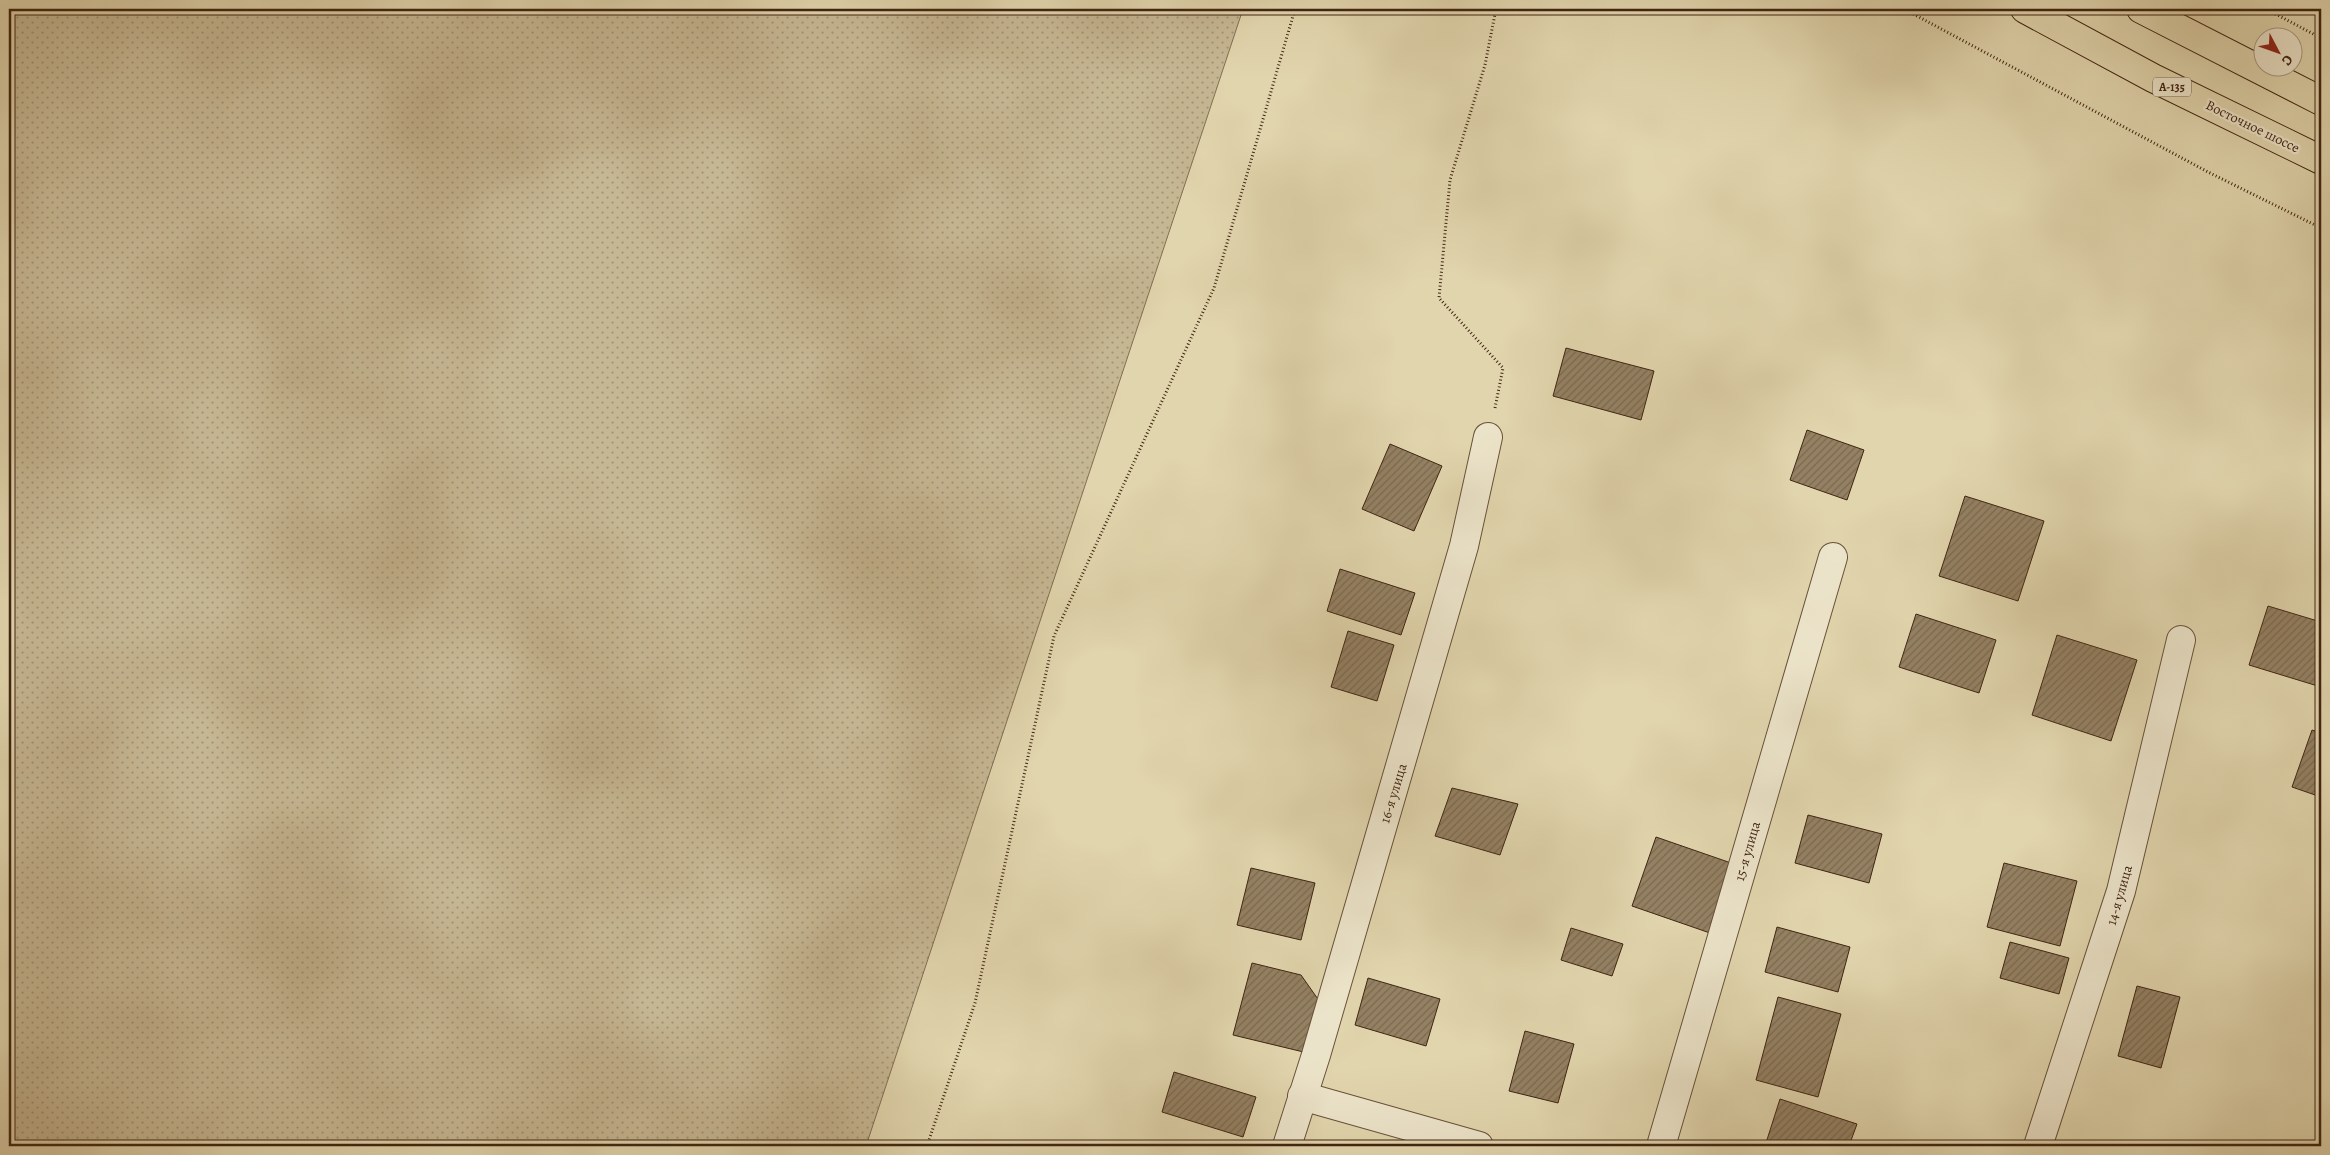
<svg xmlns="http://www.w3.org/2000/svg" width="2330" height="1155" font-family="Alegreya,serif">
<defs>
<pattern id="grass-dots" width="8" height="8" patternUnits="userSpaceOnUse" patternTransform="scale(1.25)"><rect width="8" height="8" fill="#c6b793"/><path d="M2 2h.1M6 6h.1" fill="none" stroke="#a29577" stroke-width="1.8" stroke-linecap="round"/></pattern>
<pattern id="building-hatch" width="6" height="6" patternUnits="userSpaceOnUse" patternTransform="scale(1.25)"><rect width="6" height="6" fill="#948163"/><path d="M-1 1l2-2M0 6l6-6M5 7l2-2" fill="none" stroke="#7a6950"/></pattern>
</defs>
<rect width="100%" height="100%" fill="#e1d5ad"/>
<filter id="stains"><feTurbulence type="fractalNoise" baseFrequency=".004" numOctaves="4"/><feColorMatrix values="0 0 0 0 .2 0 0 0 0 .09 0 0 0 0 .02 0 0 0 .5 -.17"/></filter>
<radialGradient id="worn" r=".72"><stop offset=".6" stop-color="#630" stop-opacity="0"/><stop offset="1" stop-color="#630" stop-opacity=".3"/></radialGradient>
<path fill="url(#grass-dots)" stroke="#836e52" d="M9,9h1234l-377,1137h-857z"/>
<g fill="url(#building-hatch)" stroke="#402512">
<path d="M1566,348l88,23 -13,49 -88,-24z"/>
<path d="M1807,430l57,20 -17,50 -57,-20z"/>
<path d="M1390,444l52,22 -28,65 -52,-22z"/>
<path d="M1965,496l79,25 -26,80 -79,-25z"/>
<path d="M1340,569l75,24 -14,42 -74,-24z"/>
<path d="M2268,606l53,16v65l-72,-22z"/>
<path d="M1916,614l80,26 -17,53 -80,-26z"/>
<path d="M1348,631l46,14 -17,56 -46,-14z"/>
<path d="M2057,635l80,25 -26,81 -79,-26z"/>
<path d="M2312,730l9,3v64l-29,-10z"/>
<path d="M1452,788l66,16 -18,51 -65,-19z"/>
<path d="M1808,815l74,19 -13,49 -74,-20z"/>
<path d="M1656,837l78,27 -24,69 -78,-27z"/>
<path d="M2004,863l73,18 -17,65 -73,-19z"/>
<path d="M1251,868l64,15 -14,57 -64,-15z"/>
<path d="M1777,927l73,20 -12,45 -73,-20z"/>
<path d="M1571,928l52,16 -11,32 -51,-16z"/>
<path d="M2010,942l59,16 -10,36 -59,-16z"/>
<path d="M1252,963l49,12 26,37 -11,43 -83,-20z"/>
<path d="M1368,978l72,21 -14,47 -71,-21z"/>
<path d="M2137,986l43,11 -19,71 -43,-12z"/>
<path d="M1778,997l63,17 -23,83 -62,-17z"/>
<path d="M1525,1031l49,13 -16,59 -49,-12z"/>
<path d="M1174,1072l82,25 -13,40 -81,-25z"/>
<path d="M1780,1099l77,25 -8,22h-84z"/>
</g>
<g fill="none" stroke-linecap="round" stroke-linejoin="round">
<g stroke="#685139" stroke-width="30">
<g id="minor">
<path d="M1302,1096l177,50"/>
<path d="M1287,1146l29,-91 148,-509 24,-109"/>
<path d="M1661,1146l172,-589"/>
<path d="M2038,1146l83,-255 60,-251"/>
</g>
</g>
<g stroke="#402512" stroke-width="30">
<g id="trunk">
<path d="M2025,9l128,69 168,82"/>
<path d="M2141,9l180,92"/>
</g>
</g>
<g stroke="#402512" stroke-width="3" stroke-dasharray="1 2.5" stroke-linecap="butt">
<path d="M1904,9l304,163 113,56"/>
<path d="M2266,9l55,29"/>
<path d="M1495,408l8,-40 -64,-70 11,-118 35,-115 11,-56"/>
<path d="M927,1146l48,-143 79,-367 160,-348 81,-279"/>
</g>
<use href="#minor" stroke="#ece4ca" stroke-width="28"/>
<use href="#trunk" stroke="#e1d5ad" stroke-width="28"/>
</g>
<g text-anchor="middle" stroke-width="4.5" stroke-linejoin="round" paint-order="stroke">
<rect fill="#ece4ca" stroke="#745e49" stroke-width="1" x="2153" y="77.5" width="38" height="19" rx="4"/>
<g font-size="12" font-weight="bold" fill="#402512">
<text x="2172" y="91">А-135</text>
</g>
<g font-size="14" fill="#402512" stroke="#ece4ca">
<text transform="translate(2253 126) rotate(26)" y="5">Восточное шоссе</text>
<text transform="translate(1393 793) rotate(-73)" y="5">16-я улица</text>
<text transform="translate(1747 851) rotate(-74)" y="5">15-я улица</text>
<text transform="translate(2119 895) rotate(-74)" y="5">14-я улица</text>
</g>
</g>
<rect width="2330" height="1155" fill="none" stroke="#e1d5ad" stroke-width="30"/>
<rect x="10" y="10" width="2310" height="1135" fill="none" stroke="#402512" stroke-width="2.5"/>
<rect x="15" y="15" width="2300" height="1125" fill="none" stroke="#402512"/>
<g transform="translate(2278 52) rotate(131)"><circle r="24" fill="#ece4ca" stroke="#a79880"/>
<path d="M0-4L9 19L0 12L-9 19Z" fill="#8f2418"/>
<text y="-8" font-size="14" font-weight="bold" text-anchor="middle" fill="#402512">С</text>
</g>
<rect width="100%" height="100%" filter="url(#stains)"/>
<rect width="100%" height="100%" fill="url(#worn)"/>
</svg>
